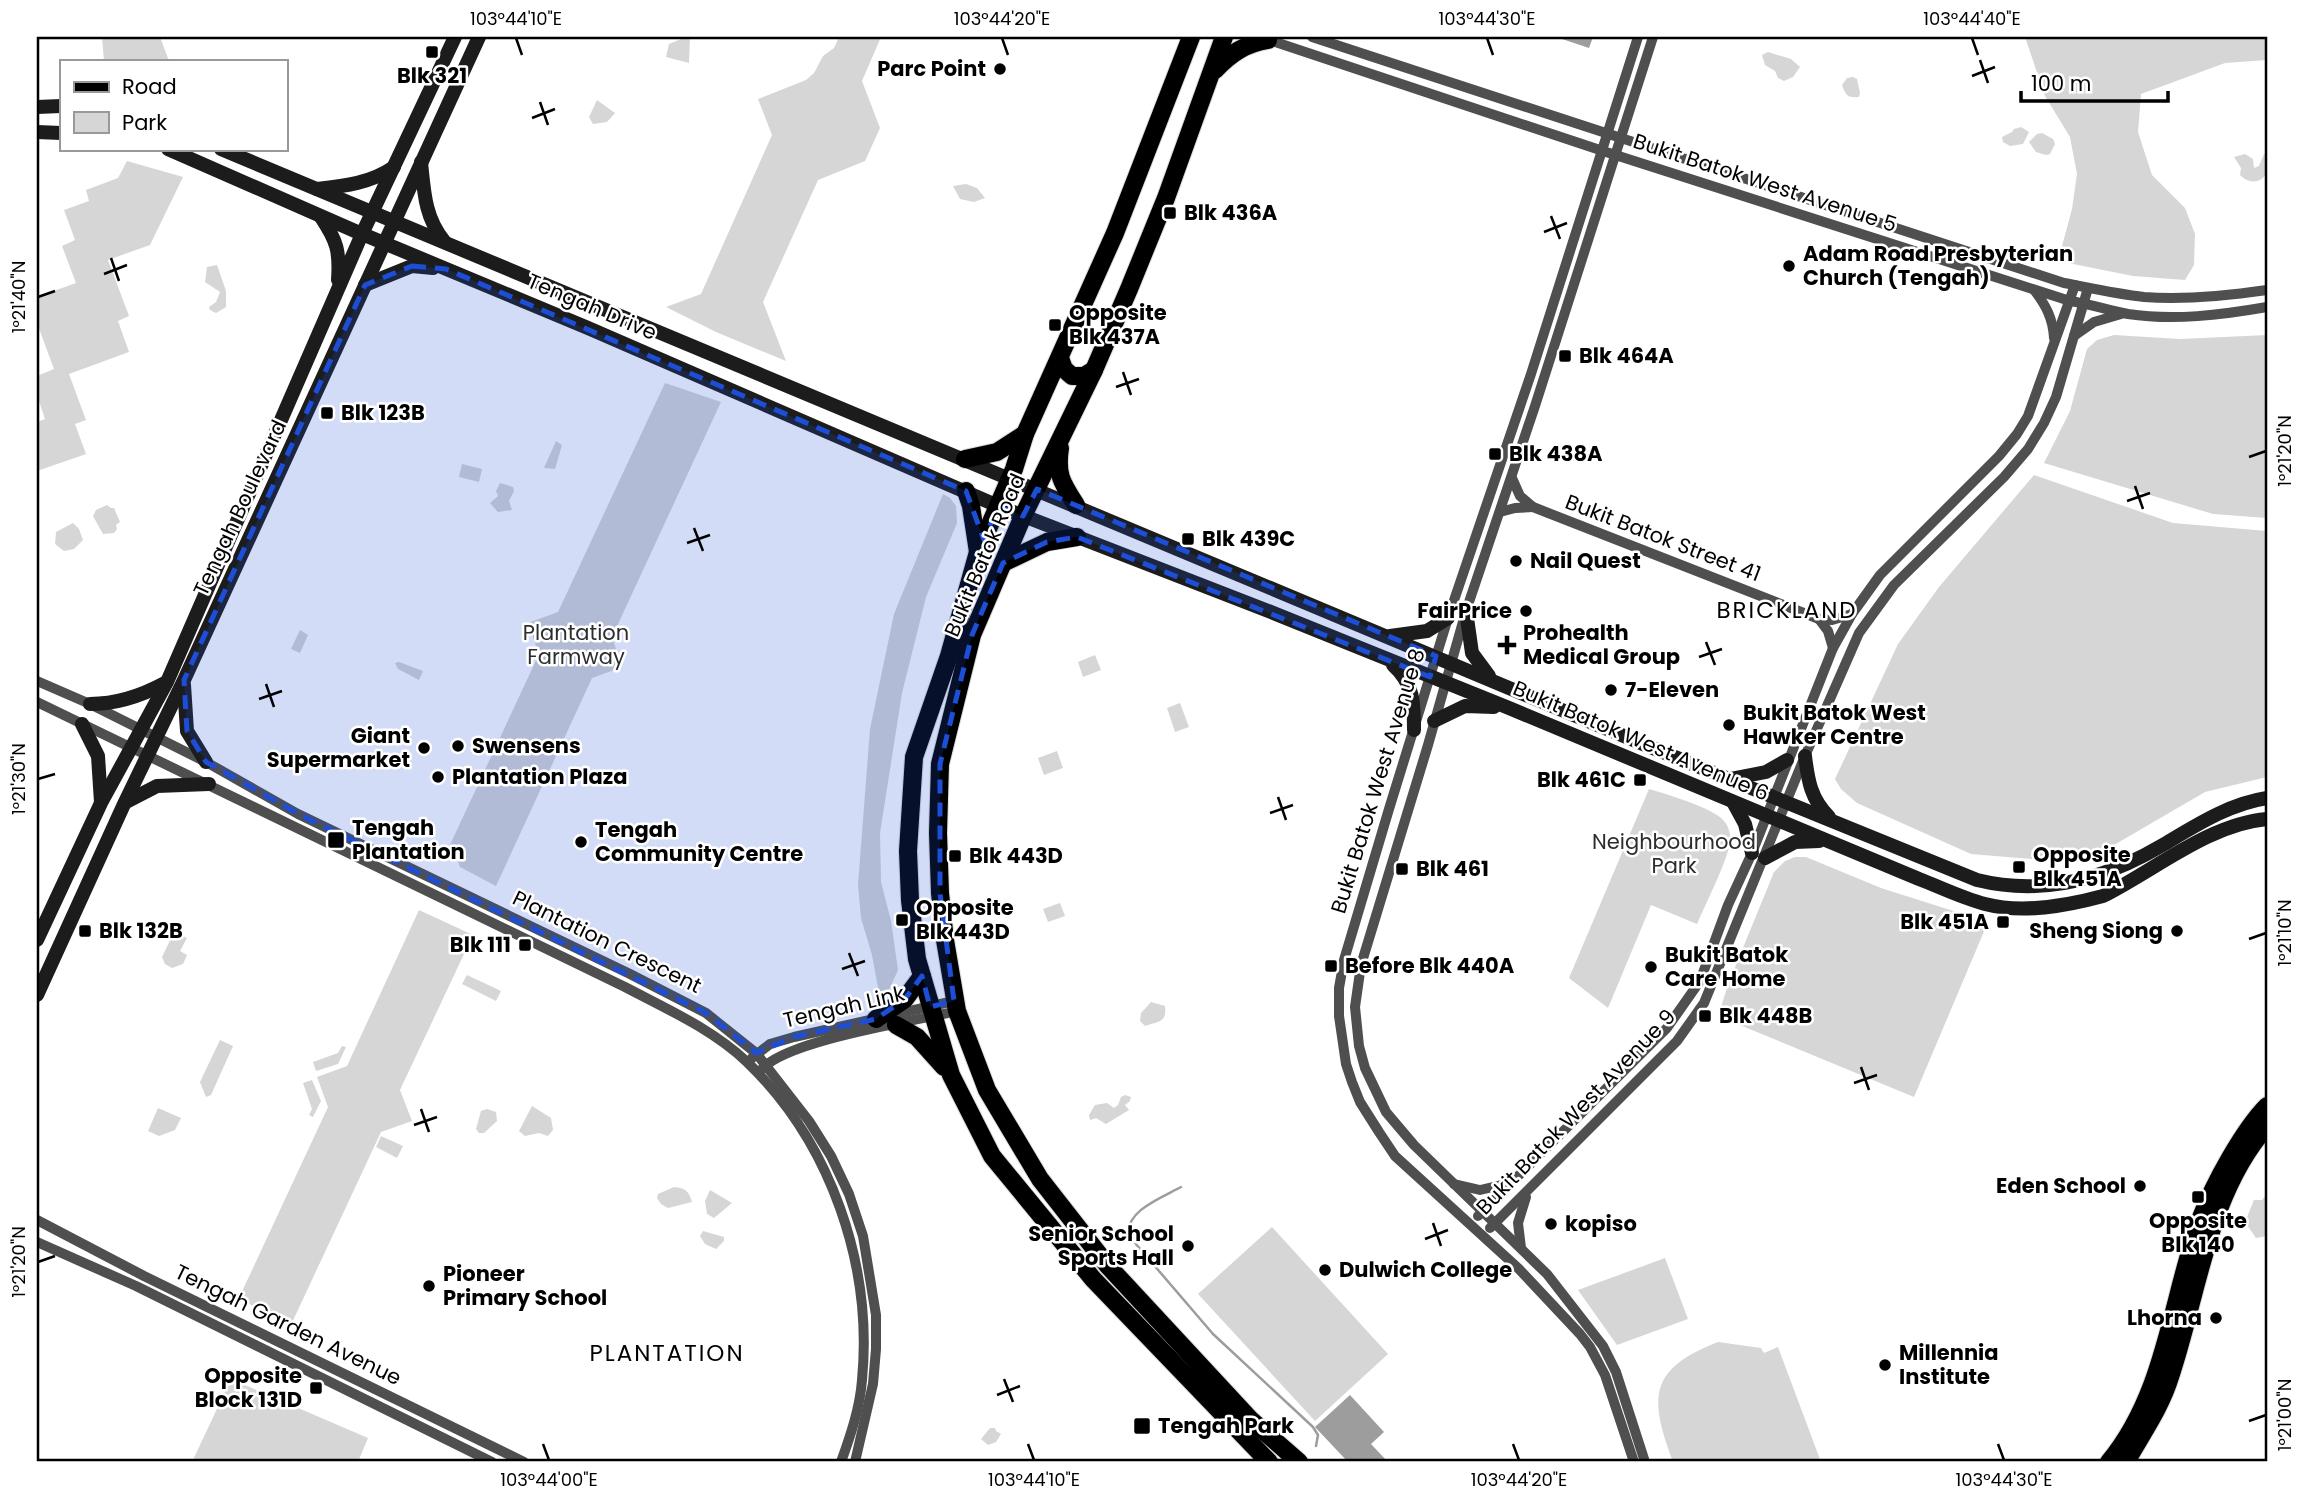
<svg xmlns="http://www.w3.org/2000/svg" width="2304" height="1499" font-family="Poppins,sans-serif">
<rect width="100%" height="100%" fill="#fff"/>
<g fill="#d6d6d6">
<path d="M102,37h58l9,24h-65z"/>
<path d="M686,37h4l-1,26 -23,-6 3,-13z"/>
<path d="M839,37h42l-19,44 18,47 -15,33 -47,19 -55,122 23,59 -70,-29 -50,-25 35,-13 71,-159 -14,-36 48,-19 8,-7 9,-17 11,-8z"/>
<path d="M2025,37h242v23l-42,3 -84,31 -3,38 14,43 33,33 10,26 -1,31 -9,15 -52,-4 -75,-15 14,-52 5,-35 -7,-37 -25,-41z"/>
<path d="M1768,52l23,7 9,8 -7,10 -9,4 -6,-3 -3,-7 -10,-6 -3,-10z"/>
<path d="M1853,77l4,2 3,14 -1,4c-11,1 -13,-1 -17,-12l5,-7z"/>
<path d="M597,100l18,13 -8,9 -14,2 -4,-7z"/>
<path d="M2021,127l8,5 -6,12 -13,2 -7,-4 -1,-5 10,-5 2,-3z"/>
<path d="M2042,133l11,6 2,5 -5,10 -4,1 -10,-3 -7,-10 8,-8z"/>
<path d="M2245,154l8,5 1,9 5,-2 5,-12h3c0,5 2,14 0,18 -5,12 -19,12 -27,3l1,-7 -7,-11z"/>
<path d="M127,161l56,16 -33,68 -42,15 21,56 -11,5 11,31 -60,22 17,46 -11,4 11,30 -49,17v-49l8,-3 -8,-24v-19l17,-7 -17,-46v-26l39,-14 -14,-37 13,-6 -11,-30 25,-9 -3,-11 32,-12z"/>
<path d="M966,184l11,4 8,10 -11,4 -14,-3 -7,-13z"/>
<path d="M217,265l9,26v16l-10,6 -6,-3 -1,-3 7,-5 4,-10 -15,-10 2,-15z"/>
<path d="M2114,335l66,4 87,-4v183l-54,-4 -169,-51 26,-52 17,-62 10,-9z"/>
<path d="M665,383l56,19 -109,235 10,30 -30,11 -96,208 -36,-19 -6,-18 -5,-2 90,-193 -11,-31 30,-11z"/>
<path d="M556,441l6,4 -7,24 -11,-1z"/>
<path d="M462,464l20,5 -3,13 -20,-5z"/>
<path d="M2034,475l139,48 94,8v246l-62,15 -91,53 -60,16 -83,-7 -114,-51 -16,-14 -6,-10 63,-135 41,-57z"/>
<path d="M500,483l13,4 1,4 -5,10 3,9 -14,2 -8,-9 8,-7 -2,-5z"/>
<path d="M943,494l7,4 6,8 1,17 -31,74 -24,96 -22,140 1,49 10,39 7,49 -9,20 -9,8 -8,-43 -11,-37 -3,-33 12,-156 24,-115z"/>
<path d="M107,505l4,3h3l6,14 -4,3 1,4 -3,4 -11,1 -10,-18 3,-6z"/>
<path d="M73,523l6,6 4,11 -9,9 -10,2 -9,-7 1,-12z"/>
<path d="M300,630l8,5 -8,18 -9,-4z"/>
<path d="M1095,655l6,15 -18,7 -5,-15z"/>
<path d="M399,662l24,9 -4,9 -21,-11 -3,-6z"/>
<path d="M1180,703l9,24 -14,5 -8,-24z"/>
<path d="M1057,751l6,17 -19,7 -6,-17z"/>
<path d="M1649,789c17,5 65,19 75,32 5,6 7,14 6,21 -2,18 -25,63 -33,82l-46,-19 -43,103 -39,-30z"/>
<path d="M1795,857h11l75,31 107,34 -74,175 -196,-81 11,-34 45,-110 11,-11z"/>
<path d="M1060,903l5,13 -17,6 -5,-13z"/>
<path d="M419,910l54,25 -73,155 12,31 -31,11 -91,195 -51,-29 89,-191 -11,-30 30,-11z"/>
<path d="M174,932l13,6 -7,13 7,4 -4,9 -11,4 -7,-4 -3,-7z"/>
<path d="M467,975l34,16 -5,10 -34,-17z"/>
<path d="M1151,1002l14,4c2,17 -6,15 -20,20l-5,-5 1,-8z"/>
<path d="M220,1040l13,6 -22,49 -5,2 -6,-15z"/>
<path d="M342,1046l4,1 -8,17 -22,7 -3,-9 25,-9z"/>
<path d="M312,1080l9,21 -8,16 -4,-2 3,-6 -9,-26z"/>
<path d="M1125,1095l6,2 -1,4 -5,4 4,5 -23,14 -10,-6 -6,2 -1,-5 6,-10 12,-2 7,5 4,-3 3,-8z"/>
<path d="M532,1106l19,12 2,12 -5,6 -9,-3 -14,3 -6,-5z"/>
<path d="M158,1108l23,10 -6,12 -16,6 -11,-5z"/>
<path d="M487,1109l9,3 1,9 -13,12h-5l-3,-4 5,-18z"/>
<path d="M381,1136l22,10 -6,12 -21,-11z"/>
<path d="M674,1187c11,1 15,4 18,15l-24,6 -7,-4 -4,-6 1,-4z"/>
<path d="M710,1190l22,13 -18,15 -7,-4 -2,-13z"/>
<path d="M2267,1194v42l-11,2 -11,-16 9,-22h8z"/>
<path d="M1272,1227l116,127 -73,67 -117,-127z"/>
<path d="M703,1231l21,6v4l-8,8 -11,-5 -5,-8z"/>
<path d="M1665,1258l23,61 -71,26 -39,-55z"/>
<path d="M1718,1342l43,6 3,5 14,-6 43,115h-148c-24,-64 -25,-93 45,-120z"/>
<path d="M231,1379l137,59 -10,24h-166z"/>
<path d="M990,1428h5l1,3 5,3 -5,8 -8,3 -7,-6z"/>
</g>
<g fill="#9d9d9d">
<path d="M1556,37h37l-4,11z"/>
<path d="M1350,1395l34,37 -13,12 16,17 -1,1h-38l-33,-35z"/>
</g>
<g fill="none" stroke-linecap="round" stroke-linejoin="round">
<path stroke="#9d9d9d" stroke-width="2.5" d="M1181,1187c-18,10 -57,24 -52,49l84,98 100,93 5,8 -2,11"/>
<g stroke="#dbdbdb" stroke-width="20">
<g id="primary">
<path d="M1191,37l-76,196 -90,201 -11,35 -36,83 -29,104 -35,101 -6,94 2,49 7,59 34,116 41,81 101,123 176,183"/>
<path d="M1224,37l-58,161 -37,91 -35,81 -71,146 -51,119 -32,129 -2,69 2,60 5,47 12,71 30,79 53,89 68,87 143,154 48,42"/>
<path d="M1215,70c16,-17 30,-26 53,-30"/>
<path d="M1060,358l4,11 8,7h12l10,-6"/>
<path d="M1060,448c-4,27 2,35 16,57"/>
<path d="M965,459l32,-7 28,-18"/>
<path d="M966,491l5,15 7,46"/>
<path d="M1003,563l44,-21 30,-5"/>
<path d="M876,1019l29,-20 17,-23"/>
<path d="M896,1025l21,12 27,30"/>
<path d="M2109,1462c57,-69 62,-161 91,-242 8,-21 19,-43 30,-62 11,-19 22,-37 37,-52"/>
<path d="M2126,1462c15,-27 35,-55 44,-85 28,-83 37,-183 97,-251"/>
</g>
</g>
<g stroke="#4f4f4f" stroke-width="10">
<path d="M1312,37l752,246c26,5 53,11 80,14 41,3 82,-1 123,-7"/>
<path d="M1263,38l340,113 467,150c19,3 38,9 58,13 46,7 93,1 139,-7"/>
<path d="M2034,290c12,15 19,29 20,48"/>
<path d="M2074,336l20,-14 27,-8"/>
<path d="M1512,478l8,18 13,11 286,112 13,1 20,-6"/>
<path d="M1500,512l15,-4 18,-1"/>
<path d="M1819,619l9,12 5,17"/>
<path d="M37,681l53,23 116,58 92,52 332,160 76,39 50,40 53,68 22,35 18,38 14,42 13,79v34l-3,35 -18,78"/>
<path d="M37,702l588,285c42,22 87,42 122,75 84,81 126,203 115,318 -2,28 -12,57 -21,82"/>
<path d="M752,1058l18,-14 24,-7 160,-36"/>
<path d="M762,1069c26,-29 152,-48 195,-58"/>
<path d="M1454,1184l26,6 26,-6"/>
<path d="M1478,1216l189,-188 33,-47 28,-76 24,-52 81,-205 19,-34 28,-39 119,-119 18,-22 11,-18 47,-131"/>
<path d="M37,1220l107,56 380,186"/>
<path d="M1490,1228l187,-187 27,-38 101,-247 54,-123 35,-48 110,-108 24,-28 16,-26 12,-26 32,-109"/>
<path d="M37,1242l99,44 356,176"/>
<path d="M1521,1248l-3,-25 8,-26"/>
<path d="M1634,1462l-29,-87 -15,-28 -10,-13 -61,-65 -124,-113 -16,-24 -19,-30 -8,-20 -6,-18 -7,-48v-28l5,-28 45,-151 59,-191 83,-244 107,-337"/>
<path d="M1645,1462l-29,-90 -13,-26 -56,-72 -133,-129 -28,-33 -21,-44 -6,-22 -4,-39 6,-42 67,-220 38,-134 69,-205 118,-369"/>
</g>
<g stroke="#1c1c1c" stroke-width="14">
<path d="M37,107l24,-1"/>
<path d="M37,132l24,1"/>
<path d="M168,149l187,82 233,97 410,178 273,106 238,96 410,171c21,8 43,19 66,25 38,10 81,2 118,-8 52,-26 106,-72 164,-77"/>
<path d="M221,149l1422,595 334,136c65,16 128,-1 184,-34 34,-20 67,-42 106,-48"/>
<path d="M421,162c3,30 4,56 23,79"/>
<path d="M317,189c28,-3 54,-6 77,-22"/>
<path d="M321,217c16,24 19,34 17,63"/>
<path d="M365,285l47,-19 21,2"/>
<path d="M1466,611l6,42 17,23"/>
<path d="M1390,636l37,-5 21,-13"/>
<path d="M1393,665c21,19 21,38 21,65"/>
<path d="M184,685l3,46 19,31"/>
<path d="M90,704c28,0 51,-8 75,-21"/>
<path d="M1434,721l31,-15 29,1"/>
<path d="M82,724l16,32 3,46"/>
<path d="M1805,756c3,25 6,43 24,61"/>
<path d="M1730,779l36,-7 21,-12"/>
<path d="M126,802l31,-16 52,-2"/>
<path d="M1733,802l12,22 7,29"/>
<path d="M1765,858l30,-16 24,-1"/>
<path d="M37,940l64,-137 66,-121 195,-448 93,-197"/>
<path d="M37,995l88,-193 59,-122 295,-643"/>
</g>
<use href="#primary" stroke="#000" stroke-width="18"/>
</g>
<path fill="#1d4ed8" fill-opacity="0.2" stroke="#1d4ed8" stroke-width="5" stroke-dasharray="14 9" stroke-linejoin="round" d="M412,266l34,3 520,222 18,49 14,-34 25,10 14,-27 399,167 -6,21 -353,-140 -30,5 -44,21 -31,72 -32,129v129l14,108 -24,6 -8,-31 -17,23 -29,20 -82,18 -38,16 -50,-40 -408,-199 -92,-52 -19,-31 -3,-51 181,-395z"/>
<path fill="none" stroke="#000" stroke-width="2.5" d="M516,38l6,17M1002,38l6,17M1487,38l6,17M1972,38l6,17M1980,60l8,23M1972,76l23,-9M540,102l8,23M532,118l23,-9M1551,216l9,23M1544,232l23,-9M111,258l8,23M104,274l23,-9M38,297l17,-6M1123,372l8,23M1116,387l23,-8M2249,457l17,-6M2135,486l8,23M2127,501l23,-8M694,528l9,23M687,543l23,-8M1706,642l9,23M1699,657l23,-8M266,684l8,23M259,699l23,-8M38,779l17,-5M1278,797l8,23M1270,813l23,-8M2249,939l17,-6M849,953l9,23M842,969l23,-8M1861,1067l8,23M1854,1083l23,-8M421,1109l8,23M414,1125l23,-8M1433,1223l8,23M1425,1239l23,-9M38,1262l17,-6M1004,1379l9,23M997,1395l23,-9M2249,1421l17,-6M543,1444l6,16M1028,1444l6,16M1513,1444l6,16M1998,1444l6,16"/>
<g fill="#000" stroke="#fff" stroke-width="2.5">
<rect x="425" y="45" width="14" height="14" rx="3.5"/>
<circle cx="1000" cy="69" r="7"/>
<rect x="1163" y="206" width="14" height="14" rx="3.5"/>
<circle cx="1789" cy="266" r="7"/>
<rect x="1048" y="318" width="14" height="14" rx="3.5"/>
<rect x="1558" y="349" width="14" height="14" rx="3.5"/>
<rect x="320" y="406" width="14" height="14" rx="3.5"/>
<rect x="1488" y="447" width="14" height="14" rx="3.5"/>
<rect x="1181" y="532" width="14" height="14" rx="3.5"/>
<circle cx="1516" cy="561" r="7"/>
<circle cx="1526" cy="611" r="7"/>
<path d="M1503.5 634.5h7v7h7v7h-7v7h-7v-7h-7v-7h7z"/>
<circle cx="1611" cy="690" r="7"/>
<circle cx="1729" cy="725" r="7"/>
<circle cx="458" cy="746" r="7"/>
<circle cx="424" cy="748" r="7"/>
<circle cx="438" cy="777" r="7"/>
<rect x="1633" y="773" width="14" height="14" rx="3.5"/>
<rect x="327" y="831" width="18" height="18" rx="3.5"/>
<circle cx="581" cy="842" r="7"/>
<rect x="948" y="849" width="14" height="14" rx="3.5"/>
<rect x="2012" y="860" width="14" height="14" rx="3.5"/>
<rect x="1395" y="862" width="14" height="14" rx="3.5"/>
<rect x="895" y="913" width="14" height="14" rx="3.5"/>
<rect x="1996" y="915" width="14" height="14" rx="3.5"/>
<rect x="78" y="924" width="14" height="14" rx="3.5"/>
<circle cx="2177" cy="931" r="7"/>
<rect x="518" y="938" width="14" height="14" rx="3.5"/>
<rect x="1324" y="959" width="14" height="14" rx="3.5"/>
<circle cx="1651" cy="967" r="7"/>
<rect x="1698" y="1009" width="14" height="14" rx="3.5"/>
<circle cx="2140" cy="1186" r="7"/>
<rect x="2191" y="1190" width="14" height="14" rx="3.5"/>
<circle cx="1551" cy="1224" r="7"/>
<circle cx="1188" cy="1246" r="7"/>
<circle cx="1325" cy="1270" r="7"/>
<circle cx="429" cy="1286" r="7"/>
<circle cx="2216" cy="1318" r="7"/>
<circle cx="1885" cy="1365" r="7"/>
<rect x="309" y="1381" width="14" height="14" rx="3.5"/>
<rect x="1133" y="1417" width="18" height="18" rx="3.5"/>
</g>
<g text-anchor="middle" stroke-width="5" stroke-linejoin="round" paint-order="stroke">
<g font-size="21" font-weight="bold" fill="#000" stroke="#fff" text-anchor="start">
<text x="986" y="76" text-anchor="end">Parc Point</text>
<text x="432" y="83" text-anchor="middle">Blk 321</text>
<text x="1184" y="220">Blk 436A</text>
<text x="1803" y="261">Adam Road Presbyterian<tspan x="1803" dy="24">Church (Tengah)</tspan></text>
<text x="1069" y="320">Opposite<tspan x="1069" dy="24">Blk 437A</tspan></text>
<text x="1579" y="363">Blk 464A</text>
<text x="341" y="420">Blk 123B</text>
<text x="1509" y="461">Blk 438A</text>
<text x="1202" y="546">Blk 439C</text>
<text x="1530" y="568">Nail Quest</text>
<text x="1512" y="618" text-anchor="end">FairPrice</text>
<text x="1523" y="640">Prohealth<tspan x="1523" dy="24">Medical Group</tspan></text>
<text x="1625" y="697">7-Eleven</text>
<text x="1743" y="720">Bukit Batok West<tspan x="1743" dy="24">Hawker Centre</tspan></text>
<text x="410" y="743" text-anchor="end">Giant<tspan x="410" dy="24">Supermarket</tspan></text>
<text x="472" y="753">Swensens</text>
<text x="452" y="784">Plantation Plaza</text>
<text x="1626" y="787" text-anchor="end">Blk 461C</text>
<text x="352" y="835">Tengah<tspan x="352" dy="24">Plantation</tspan></text>
<text x="595" y="837">Tengah<tspan x="595" dy="24">Community Centre</tspan></text>
<text x="2033" y="862">Opposite<tspan x="2033" dy="24">Blk 451A</tspan></text>
<text x="969" y="863">Blk 443D</text>
<text x="1416" y="876">Blk 461</text>
<text x="916" y="915">Opposite<tspan x="916" dy="24">Blk 443D</tspan></text>
<text x="1989" y="929" text-anchor="end">Blk 451A</text>
<text x="99" y="938">Blk 132B</text>
<text x="2163" y="938" text-anchor="end">Sheng Siong</text>
<text x="511" y="952" text-anchor="end">Blk 111</text>
<text x="1665" y="962">Bukit Batok<tspan x="1665" dy="24">Care Home</tspan></text>
<text x="1345" y="973">Before Blk 440A</text>
<text x="1719" y="1023">Blk 448B</text>
<text x="2126" y="1193" text-anchor="end">Eden School</text>
<text x="2198" y="1228" text-anchor="middle">Opposite<tspan x="2198" dy="24">Blk 140</tspan></text>
<text x="1565" y="1231">kopiso</text>
<text x="1174" y="1241" text-anchor="end">Senior School<tspan x="1174" dy="24">Sports Hall</tspan></text>
<text x="1339" y="1277">Dulwich College</text>
<text x="443" y="1281">Pioneer<tspan x="443" dy="24">Primary School</tspan></text>
<text x="2202" y="1325" text-anchor="end">Lhorna</text>
<text x="1899" y="1360">Millennia<tspan x="1899" dy="24">Institute</tspan></text>
<text x="302" y="1383" text-anchor="end">Opposite<tspan x="302" dy="24">Block 131D</tspan></text>
<text x="1158" y="1433">Tengah Park</text>
</g>
<g font-size="21" fill="#000" stroke="#fff">
<text transform="translate(1765 183) rotate(18)" y="7">Bukit Batok West Avenue 5</text>
<text transform="translate(592 307) rotate(23)" y="7">Tengah Drive</text>
<text transform="translate(240 508) rotate(-65)" y="7">Tengah Boulevard</text>
<text transform="translate(1663 538) rotate(21)" y="7">Bukit Batok Street 41</text>
<text transform="translate(985 555) rotate(-67)" y="7">Bukit Batok Road</text>
<text transform="translate(1641 741) rotate(23)" y="7">Bukit Batok West Avenue 6</text>
<text transform="translate(1378 781) rotate(-73)" y="7">Bukit Batok West Avenue 8</text>
<text transform="translate(607 942) rotate(26)" y="7">Plantation Crescent</text>
<text transform="translate(844 1007) rotate(-13)" y="7">Tengah Link</text>
<text transform="translate(1576 1112) rotate(-46)" y="7">Bukit Batok West Avenue 9</text>
<text transform="translate(288 1325) rotate(26)" y="7">Tengah Garden Avenue</text>
</g>
<g font-size="21" fill="#2d2d2d" stroke="#fff">
<text x="576" y="640">Plantation<tspan x="576" dy="24">Farmway</tspan></text>
<text x="1674" y="849">Neighbourhood<tspan x="1674" dy="24">Park</tspan></text>
</g>
<g font-size="23" letter-spacing="2" fill="#000" stroke="#fff">
<text x="1787" y="618">BRICKLAND</text>
<text x="667" y="1361">PLANTATION</text>
</g>
</g>
<rect width="2304" height="1499" fill="none" stroke="#ffffff" stroke-width="77"/>
<rect x="60" y="60" width="228" height="91" fill="#ffffff" stroke="#999999" stroke-width="2"/>
<rect x="74" y="82" width="35" height="10" fill="#000000" stroke="#999999" stroke-width="2"/>
<text x="122" y="94" font-size="21" fill="#000000">Road</text>
<rect x="74" y="112" width="35" height="21" fill="#d6d6d6" stroke="#999999" stroke-width="2"/>
<text x="122" y="130" font-size="21" fill="#000000">Park</text>
<path d="M2021 91v10h147v-10" fill="none" stroke="#000000" stroke-width="3.5"/>
<text x="2031" y="91" font-size="21" fill="#000000" stroke="#ffffff" stroke-width="5" paint-order="stroke">100 m</text>
<rect x="38" y="38" width="2228" height="1422" fill="none" stroke="#000" stroke-width="2.5"/>
<g font-size="18" text-anchor="middle" fill="#000">
<text x="516" y="25">103°44'10"E</text>
<text x="1002" y="25">103°44'20"E</text>
<text x="1487" y="25">103°44'30"E</text>
<text x="1972" y="25">103°44'40"E</text>
<text transform="translate(19 297) rotate(-90)" y="6">1°21'40"N</text>
<text transform="translate(2285 451) rotate(-90)" y="6">1°21'20"N</text>
<text transform="translate(19 779) rotate(-90)" y="6">1°21'30"N</text>
<text transform="translate(2285 933) rotate(-90)" y="6">1°21'10"N</text>
<text transform="translate(19 1262) rotate(-90)" y="6">1°21'20"N</text>
<text transform="translate(2285 1415) rotate(-90)" y="6">1°21'00"N</text>
<text x="549" y="1486">103°44'00"E</text>
<text x="1034" y="1486">103°44'10"E</text>
<text x="1519" y="1486">103°44'20"E</text>
<text x="2004" y="1486">103°44'30"E</text>
</g>
</svg>
